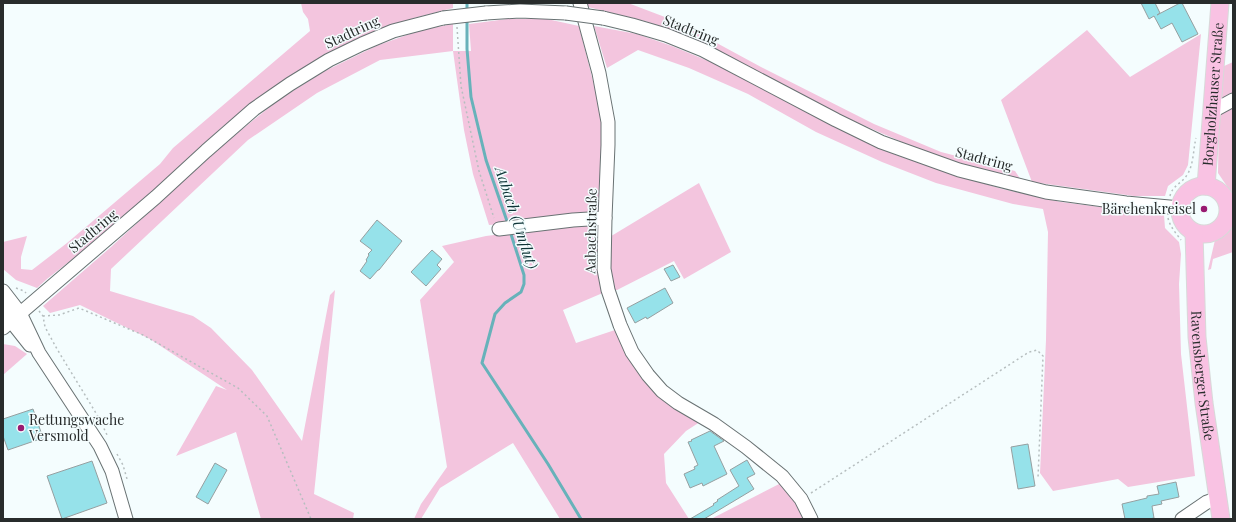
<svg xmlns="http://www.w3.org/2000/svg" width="1236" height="522" font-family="'Playfair Display',serif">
<rect width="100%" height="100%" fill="#f4fdfe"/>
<g fill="#f3c5de">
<path d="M301,3h152v5l-39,10 -55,20 -69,40 -68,49 -97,91 -78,61 -10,9 -21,-8 -13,-11v-27l24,-6 -6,21v12l11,1 35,-27 93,-79 13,-16 137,-117 -2,-12 -5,-7z"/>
<path d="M587,3h41l50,19 83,45 113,57 67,28 74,19 6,9 -54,-14 -42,-14 -76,-33 -163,-83 -38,-14 -60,-15z"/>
<path d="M507,19h40l32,7 25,98 -5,92 -110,9 -16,-51 -9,-44 -11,-79 -73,9 -63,33 -69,47 -137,129 -1,22 83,25 18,12 41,42 50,71 28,-146 5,-5 -21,204 40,19 -1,6h-92l-25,-87 -60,24 40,-70 11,4 -77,-51 -70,-34 -30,8 -7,-7 68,-59 108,-99 58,-47 46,-29 53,-26 45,-16 32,-6v27h18l-2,-27z"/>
<path d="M594,26l43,8 35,12 46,19 136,71 42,19 57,19 49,15 59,13 103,13 1,13 14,14 2,12 -2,30 2,70 14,122 -67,11 -10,-8 -65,12 -13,-18 6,-133 2,-108 -5,-23 -30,-5 -77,-21 -54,-21 -66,-30 -68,-38 -59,-26 -51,-18 -31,18z"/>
<path d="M1087,30l43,47 71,-43 -13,131 -5,10 -15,11 -3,10h-31l-102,-14 -31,-82z"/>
<path d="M1233,62v31l-13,6 2,-32z"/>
<path d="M1233,106v89l-15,-22 1,-59z"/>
<path d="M699,183l32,69 -47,27 -10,-18 -57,29h-5l-4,-52z"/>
<path d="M596,222l6,8 3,62 -42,18 13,33 42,-14 21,37 64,54 -17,11 -22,23 2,29 23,36h-129l-47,-76 -73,45 -19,31h-7l7,-15 26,-37 -27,-167 34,-38 -12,-16 44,-10z"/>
<path d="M1233,222v30l-20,7 -2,10 -3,1 7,-30 12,-9z"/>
<path d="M3,344l12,2 12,8 -24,21z"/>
<path d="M783,482l24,37h-96z"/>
</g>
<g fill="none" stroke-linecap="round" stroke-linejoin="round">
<g stroke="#67b2ba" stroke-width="3">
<path d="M467,11v-8"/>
<path d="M467,19v30l4,48 15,63 22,64"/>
<path d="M510,231l14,44v9l-3,8 -16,11 -10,11 -13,49 66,101 33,55"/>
</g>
</g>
<g fill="#96e2ea" stroke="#969fa0">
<path d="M1141,3h14l5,10 -3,2 23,-12h2l16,31 -16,8 -10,-19 -11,6 -7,-13 -5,3z"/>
<path d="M377,220l25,21 -23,29h-1l-8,9 -10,-8 7,-10 -1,-1 3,-5 -1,-1 4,-4 -12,-9z"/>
<path d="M432,250l10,9 -5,6 4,4 -15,17 -15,-14z"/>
<path d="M673,265l7,12 -9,4 -7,-12z"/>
<path d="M665,288l8,15 -26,16 -1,-2 -11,6 -8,-15z"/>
<path d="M33,409l10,29 -35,12 -5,-14v-17z"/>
<path d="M710,431l14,10 -10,5 13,28 -24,12 -1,-3 -12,5 -6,-14 11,-5 -1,-2 4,-2 -10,-23 4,-1 -1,-1z"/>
<path d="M1028,444l7,42 -17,3 -7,-42z"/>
<path d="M747,460l8,14 -8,4 7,11 -50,30h-14l24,-14 -1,-1 5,-3 -1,-1 22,-14 -9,-16z"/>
<path d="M92,461l15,42 -45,16 -15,-43z"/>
<path d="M215,463l12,7 -19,34 -12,-7z"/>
<path d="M1176,482l3,15 -18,4 1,3 -10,2 2,12 -5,1h-24l-3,-15 25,-6v-2l12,-2 -2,-8z"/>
</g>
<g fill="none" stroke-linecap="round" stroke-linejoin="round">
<g stroke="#697273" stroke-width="15">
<g id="minor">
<path d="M580,3l19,70 9,49v23l-3,73 -1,51 4,21 12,35 12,27 16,23 14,16 16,12 36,21 32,23 36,29 19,23 10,20"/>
<path d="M486,13l34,-2 46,2"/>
<path d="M603,18l29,7 34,10 37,15 133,70 45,22 78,28 87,22 80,11 54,5"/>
<path d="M1211,112l22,-12"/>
<path d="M499,229l74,-9 32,-2"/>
<path d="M3,291l17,22 19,40 61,93 12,25 14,48"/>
<path d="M3,307l8,14 19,24"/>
<path d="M3,328l153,-131 50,-46 48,-42 36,-25 39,-24 33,-16 31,-13 50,-13"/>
<path d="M1182,519l25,-17 11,-4"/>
</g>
</g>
<g stroke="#d8d9d9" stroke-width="19">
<g id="major">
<circle cx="1204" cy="210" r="24"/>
<path id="s1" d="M1206,186l14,-183"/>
<path id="s2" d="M1194,232l3,105 7,66 17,116"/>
</g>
</g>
<g stroke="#b6bebf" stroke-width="1.5" stroke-dasharray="2 3" stroke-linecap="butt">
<path d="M457,27l4,59 18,85 15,47"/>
<path d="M1170,196c2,-10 12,-13 17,-21 7,-11 6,-25 9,-37"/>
<path d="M1168,218c2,9 8,15 13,22"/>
<path d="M16,288l8,3 2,2"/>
<path d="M39,311l4,5 2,11 12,22 42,69 9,19"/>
<path d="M43,316l16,-1 20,-7 64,27 95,53 29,28 44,103"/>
<path d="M117,454l6,11 4,14"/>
<path d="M811,493l218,-141 8,-2 6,6 -5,122"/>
</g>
<use href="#minor" stroke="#fff" stroke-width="13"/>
<use href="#major" stroke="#f9c2e3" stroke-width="17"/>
<g stroke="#697273" stroke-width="15" stroke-linecap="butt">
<g id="minor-bridge">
<path d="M566,13l37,5"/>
<path d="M443,18l43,-5"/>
</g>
</g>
<use href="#minor-bridge" stroke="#fff" stroke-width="13"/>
</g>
<g fill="#981a71" stroke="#f4fdfe" stroke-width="1.5">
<circle cx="1204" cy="209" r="4"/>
<circle cx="21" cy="428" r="4"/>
</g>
<g text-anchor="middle" stroke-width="3" stroke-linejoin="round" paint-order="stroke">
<g font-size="14" fill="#282c2c" stroke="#f4fdfe">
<text transform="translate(691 30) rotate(22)" y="5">Stadtring</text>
<text transform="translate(352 32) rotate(-25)" y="5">Stadtring</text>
<text dy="5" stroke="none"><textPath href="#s1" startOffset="92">Borgholzhauser Straße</textPath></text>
<text transform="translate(984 159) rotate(15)" y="5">Stadtring</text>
<text transform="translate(93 231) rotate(-40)" y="5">Stadtring</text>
<text transform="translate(591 231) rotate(-89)" y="5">Aabachstraße</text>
<text dy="5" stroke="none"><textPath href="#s2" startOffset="144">Ravensberger Straße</textPath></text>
</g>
<g font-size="14" fill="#282c2c" stroke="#f4fdfe" text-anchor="end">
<text x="1196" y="214">Bärchenkreisel</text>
<text x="29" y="425" text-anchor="start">Rettungswache<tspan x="29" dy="16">Versmold</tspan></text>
</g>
<g font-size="15" font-style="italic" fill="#0d3336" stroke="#f4fdfe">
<text transform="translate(516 218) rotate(72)" y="5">Aabach (Umflut)</text>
</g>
</g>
<rect width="1236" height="522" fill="none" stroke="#282c2c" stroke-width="8"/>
</svg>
